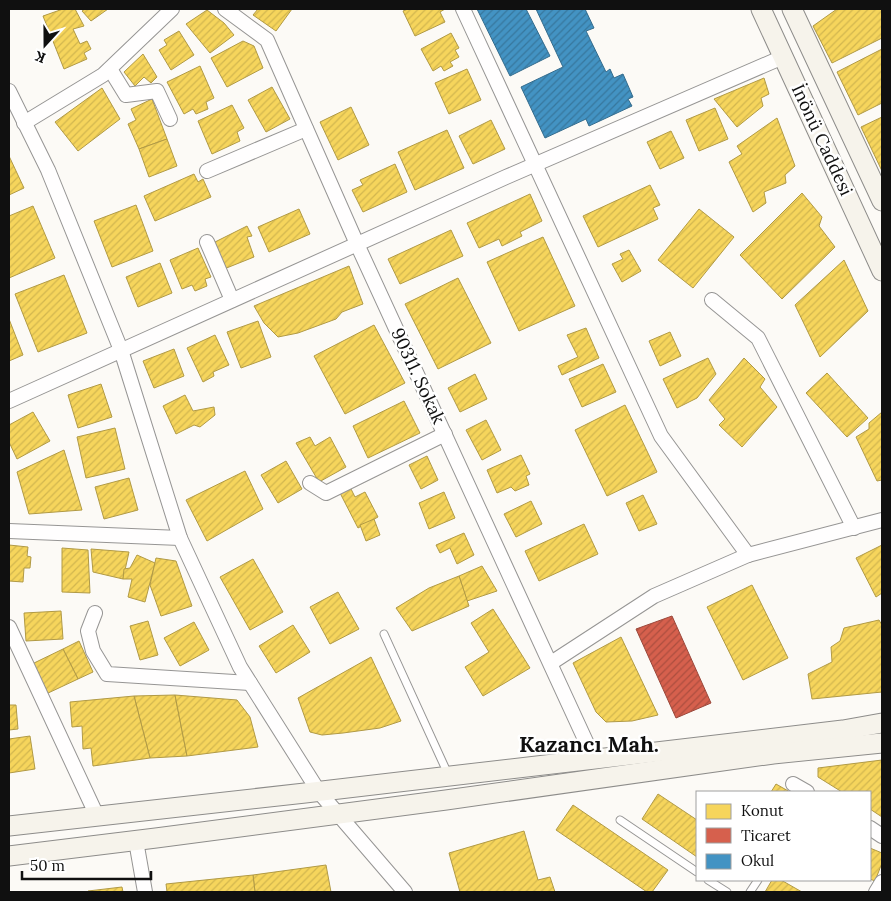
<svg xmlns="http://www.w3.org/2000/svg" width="891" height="901" font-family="Lora,serif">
<defs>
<pattern id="homes-hatch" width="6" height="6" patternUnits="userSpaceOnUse" patternTransform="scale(1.25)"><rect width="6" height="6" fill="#f6d55c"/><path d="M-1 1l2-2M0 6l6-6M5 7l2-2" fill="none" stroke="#d2b64f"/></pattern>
<pattern id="shops-hatch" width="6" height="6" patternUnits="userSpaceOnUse" patternTransform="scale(1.25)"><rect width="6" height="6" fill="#d6604d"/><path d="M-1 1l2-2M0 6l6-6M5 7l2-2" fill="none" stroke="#ac4e3f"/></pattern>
<pattern id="schools-hatch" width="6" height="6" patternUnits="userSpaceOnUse" patternTransform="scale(1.25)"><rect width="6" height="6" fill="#4393c3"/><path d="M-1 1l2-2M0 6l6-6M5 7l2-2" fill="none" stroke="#37779d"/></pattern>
</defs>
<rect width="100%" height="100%" fill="#fcfaf6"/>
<g fill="url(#homes-hatch)" stroke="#b19a45">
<path d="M63,9h12l9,17 -11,3 7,15 7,-3 4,8 -7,4 3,6 -23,10 -21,-53z"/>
<path d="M85,9h23l-17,12 -9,-10z"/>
<path d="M258,9h34l-16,22 -23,-16z"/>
<path d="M408,9h37l-5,3 5,10 -30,14 -12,-25z"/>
<path d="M837,9h45v29l-50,25 -19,-37z"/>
<path d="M207,10l17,13 10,12 -24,18 -24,-29z"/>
<path d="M179,31l15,24 -23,15 -12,-20 8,-5 -3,-5z"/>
<path d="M451,33l8,15 -4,2 4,7 -9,5 3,4 -9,5 -3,-5 -8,5 -12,-22z"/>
<path d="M243,41l11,5 9,22 -36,19 -16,-29z"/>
<path d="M882,49v54l-24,12 -21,-43z"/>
<path d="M143,54l14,23 -6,6 -7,-6 -9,9 -11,-14z"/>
<path d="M200,66l14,32 -8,4 2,7 -12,5 -3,-5 -9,5 -17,-32z"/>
<path d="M467,69l14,31 -32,14 -14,-31z"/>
<path d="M764,78l5,16 -8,4 2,8 -26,21 -23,-28z"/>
<path d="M272,87l18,32 -24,13 -18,-32z"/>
<path d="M102,88l18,31 -42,32 -23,-29z"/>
<path d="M152,99l15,40 -28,10 -11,-25 8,-4 -5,-11z"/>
<path d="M232,105l12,23 -7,4 3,9 -28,13 -14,-33z"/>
<path d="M351,107l18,38 -31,15 -18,-38z"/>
<path d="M715,108l13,31 -29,12 -13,-31z"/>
<path d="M882,117v54l-21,-44z"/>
<path d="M777,118l18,48 -10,9 1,8 -22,9 2,11 -13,9 -24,-50 13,-8 -5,-8z"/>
<path d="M491,120l14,29 -32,15 -14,-28z"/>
<path d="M447,130l17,38 -49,22 -17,-38z"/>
<path d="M671,131l13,27 -24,11 -13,-27z"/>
<path d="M167,139l10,27 -28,11 -10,-28z"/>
<path d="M9,156l15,32 -15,7z"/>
<path d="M395,164l12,28 -44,20 -11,-22 11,-5 -3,-5z"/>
<path d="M194,174l4,8 5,-3 8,18 -56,24 -11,-25z"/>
<path d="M650,185l10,20 -7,3 5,11 -60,28 -15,-31z"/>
<path d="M802,193l20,24 -3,9 16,21 -53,52 -42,-44z"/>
<path d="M530,194l12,27 -22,11 2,4 -20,10 -3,-7 -20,9 -12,-25z"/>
<path d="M136,205l17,46 -41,16 -18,-46z"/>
<path d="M33,206l22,52 -46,20v-62z"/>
<path d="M299,209l11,25 -41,18 -11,-25z"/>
<path d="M699,209l35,28 -41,51 -35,-28z"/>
<path d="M247,226l5,10 -5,1 7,20 -30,12 -9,-27z"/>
<path d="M451,230l12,26 -63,28 -12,-25z"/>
<path d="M543,237l32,69 -56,25 -32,-69z"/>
<path d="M198,248l13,29 -6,2 2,7 -12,5 -3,-6 -10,4 -12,-29z"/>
<path d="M629,250l12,21 -19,11 -10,-18 11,-5 -3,-5z"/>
<path d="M844,260l24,51 -48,46 -25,-52z"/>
<path d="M160,263l12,30 -34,14 -12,-30z"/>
<path d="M349,266l14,38 -21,8 -6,7 -38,14 -20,4 -14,-14 -10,-17z"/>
<path d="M64,275l23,58 -49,19 -23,-58z"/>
<path d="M458,278l33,65 -53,26 -33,-65z"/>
<path d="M9,319l14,36 -14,6z"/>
<path d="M258,321l13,36 -30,11 -14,-36z"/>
<path d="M374,325l31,58 -60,31 -31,-58z"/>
<path d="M586,328l13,30 -37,17 -4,-9 20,-9 -11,-22z"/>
<path d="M670,332l11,24 -21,10 -11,-25z"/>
<path d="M215,335l14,30 -16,7 1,4 -11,6 -16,-34z"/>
<path d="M174,349l10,27 -30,12 -11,-27z"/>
<path d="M708,358l8,16 -19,24 -20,10 -14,-29z"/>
<path d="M744,358l21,21 -5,8 17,20 -35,40 -23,-22 6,-6 -16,-19z"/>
<path d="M603,364l13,28 -34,15 -13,-28z"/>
<path d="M827,373l41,45 -21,19 -41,-44z"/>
<path d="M475,374l12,25 -27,13 -12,-24z"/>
<path d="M101,384l11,33 -34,11 -10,-33z"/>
<path d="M185,395l8,16 21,-4 1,8 -15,12 -6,-2 -18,9 -13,-28z"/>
<path d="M404,401l16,32 -52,25 -15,-32z"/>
<path d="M625,405l32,67 -50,24 -32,-66z"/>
<path d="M33,412l17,29 -33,18 -8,-17v-17z"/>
<path d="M882,412v68l-5,1 -21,-44 13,-8v-6z"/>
<path d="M486,420l15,30 -19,10 -16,-30z"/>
<path d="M115,428l10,41 -39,9 -9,-41z"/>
<path d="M310,437l5,9 15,-9 16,30 -27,15 -23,-39z"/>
<path d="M64,450l18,60 -53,4 -12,-42z"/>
<path d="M521,455l9,19 -4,2 3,9 -14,6 -4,-4 -14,6 -10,-23z"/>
<path d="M427,456l11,24 -17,9 -12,-24z"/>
<path d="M286,461l16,28 -24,14 -17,-28z"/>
<path d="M245,471l18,38 -56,32 -21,-41z"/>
<path d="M129,478l9,32 -34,9 -9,-32z"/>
<path d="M350,487l5,10 10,-5 13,25 -20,11 -18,-35z"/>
<path d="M444,492l11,26 -26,11 -10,-26z"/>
<path d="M643,495l14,29 -18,7 -13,-28z"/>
<path d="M531,501l11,23 -26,13 -12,-23z"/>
<path d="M374,519l6,16 -14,6 -6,-16z"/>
<path d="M584,524l14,30 -59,27 -14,-30z"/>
<path d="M464,533l10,22 -17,9 -7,-16 -10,5 -4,-8z"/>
<path d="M9,545l19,2 -1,9 4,1 -1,11h-6l-1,14 -14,-1z"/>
<path d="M882,545v48l-6,4 -20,-39z"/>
<path d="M62,548l26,2 2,43 -28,-1z"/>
<path d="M91,549l38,3 -6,27 -30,-7z"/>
<path d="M137,555l18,8 -10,39 -17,-5 4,-18h-9l1,-10 6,-1z"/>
<path d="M156,558l20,3 16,45 -31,10 -11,-31z"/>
<path d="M253,559l30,53 -33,18 -30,-53z"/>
<path d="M482,566l15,25 -30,10 -8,-25z"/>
<path d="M459,576l10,30 -57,25 -16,-23 33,-20z"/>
<path d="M752,585l36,73 -45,22 -36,-73z"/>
<path d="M338,592l21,37 -29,15 -20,-37z"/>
<path d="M493,609l37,59 -47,28 -18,-29 24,-15 -18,-29z"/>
<path d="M61,611l2,28 -37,2 -2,-28z"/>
<path d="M879,620l3,5v67l-70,7 -4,-25 24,-12 -1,-15 9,-6 4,-13z"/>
<path d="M148,621l10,34 -18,5 -10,-34z"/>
<path d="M194,622l15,28 -29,16 -16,-28z"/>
<path d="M293,625l17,27 -34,21 -17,-27z"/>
<path d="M621,637l37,78 -26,6 -26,1 -10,-10 -23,-49z"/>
<path d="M79,641l14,31 -15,7 -15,-30z"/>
<path d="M63,649l15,30 -32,15 -14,-30z"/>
<path d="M371,657l30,64 -21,7 -37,5 -21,2 -12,-3 -12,-34z"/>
<path d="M175,695l12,61 -37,2 -16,-62z"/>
<path d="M175,695l62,5 13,17 8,30 -71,9z"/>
<path d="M134,696l16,62 -57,8 -2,-18 -8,1 -1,-23 -10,1 -2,-25z"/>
<path d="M9,705h7l2,24 -9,1z"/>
<path d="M30,736l5,33 -26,4v-34z"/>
<path d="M882,760v57l-12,-8v-17h-28l-24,-15v-9z"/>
<path d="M776,784l14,8h-19z"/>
<path d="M658,794l39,26v37l-55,-38z"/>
<path d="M573,805l95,65 -16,22h-5l-91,-62z"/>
<path d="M524,831l14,49 12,-3 5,15h-95l-11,-39z"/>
<path d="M870,848l12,5v10l-7,18 -5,-2z"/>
<path d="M326,865l5,27h-76l-2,-17z"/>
<path d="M253,875l2,17h-88l-1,-8z"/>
<path d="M772,880h9l21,12h-37z"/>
<path d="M122,887l1,5h-35v-1z"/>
</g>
<path fill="url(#shops-hatch)" stroke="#9b483b" d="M672,616l39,87 -35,15 -40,-89z"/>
<g fill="url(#schools-hatch)" stroke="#346c8d">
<path d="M477,9h49l24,47 -40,20z"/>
<path d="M536,9h49l9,19 -8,3 20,41 4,-3 4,9 9,-4 10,23 -5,2 4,7 -43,20 -3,-7 -41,19 -24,-51 42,-20z"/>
</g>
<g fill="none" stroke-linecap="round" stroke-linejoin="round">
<g stroke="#969594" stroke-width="9">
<g id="service">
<path d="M384,634l64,140"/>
<path d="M620,820l77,52"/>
<path d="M708,880l19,12"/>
<path d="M750,892l8,-12"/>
</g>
</g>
<g stroke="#969594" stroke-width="16">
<g id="minor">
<path d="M225,9l42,31 90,204 237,515"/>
<path d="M463,9l198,427 87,119"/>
<path d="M110,69l16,26 31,-4 13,28"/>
<path d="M9,91l39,79 73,180 59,188 60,129 79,125 86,100"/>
<path d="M24,123l79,-48 69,-66"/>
<path d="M207,171l99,-42"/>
<path d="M207,242l25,58"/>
<path d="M712,300l46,38 96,190"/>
<path d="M9,401l497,-224 277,-120"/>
<path d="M310,483l16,10 119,-59"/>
<path d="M9,531l171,7"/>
<path d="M95,613l-7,18 5,20 14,23 143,9"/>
<path d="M9,627l88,189"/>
<path d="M551,663l103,-67 94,-41 134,-35"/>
<path d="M793,784l14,8"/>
<path d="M870,828l12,8"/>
<path d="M136,841l9,51"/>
<path d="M876,892l6,-10"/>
</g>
</g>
<g stroke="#8d8c8a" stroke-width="21">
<g id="secondary">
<path d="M761,9l121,262"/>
<path d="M792,9l90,192"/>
<path d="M9,826l296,-33 538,-63 39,-7"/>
<path d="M9,856l147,-18 290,-38 327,-46 109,-11"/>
</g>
</g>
<use href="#service" stroke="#fffefe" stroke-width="7"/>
<use href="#minor" stroke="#fffefe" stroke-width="14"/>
<use href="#secondary" stroke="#f6f3eb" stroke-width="19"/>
</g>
<g text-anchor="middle" stroke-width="5" stroke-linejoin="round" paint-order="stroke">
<g font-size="18" fill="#101010" stroke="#fff">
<text transform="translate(822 140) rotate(65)" y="6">İnönü Caddesi</text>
<text transform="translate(418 376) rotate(65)" y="6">90311. Sokak</text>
</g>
<g font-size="22" font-weight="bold" fill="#101010" stroke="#fff">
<text x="589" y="752">Kazancı Mah.</text>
</g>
</g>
<rect width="891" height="901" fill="none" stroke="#101010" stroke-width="20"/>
<rect x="696" y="791" width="175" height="90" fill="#ffffff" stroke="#9f9f9f"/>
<rect x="706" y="804" width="25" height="15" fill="#f6d55c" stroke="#9f9f9f"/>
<text x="741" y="816" font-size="15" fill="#101010">Konut</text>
<rect x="706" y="828" width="25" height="15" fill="#d6604d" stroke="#9f9f9f"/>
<text x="741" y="841" font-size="15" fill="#101010">Ticaret</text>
<rect x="706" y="854" width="25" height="15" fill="#4393c3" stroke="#9f9f9f"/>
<text x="741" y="866" font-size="15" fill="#101010">Okul</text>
<g transform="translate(45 45) rotate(201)" stroke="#ffffff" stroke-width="4" paint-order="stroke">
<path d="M0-4L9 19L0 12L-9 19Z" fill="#101010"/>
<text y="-8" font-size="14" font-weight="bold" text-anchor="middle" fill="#101010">K</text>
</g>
<path d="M22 871v8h129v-8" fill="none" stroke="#101010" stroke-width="2.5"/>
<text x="30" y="871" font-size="15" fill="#101010" stroke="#ffffff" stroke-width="4" paint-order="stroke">50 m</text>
</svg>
